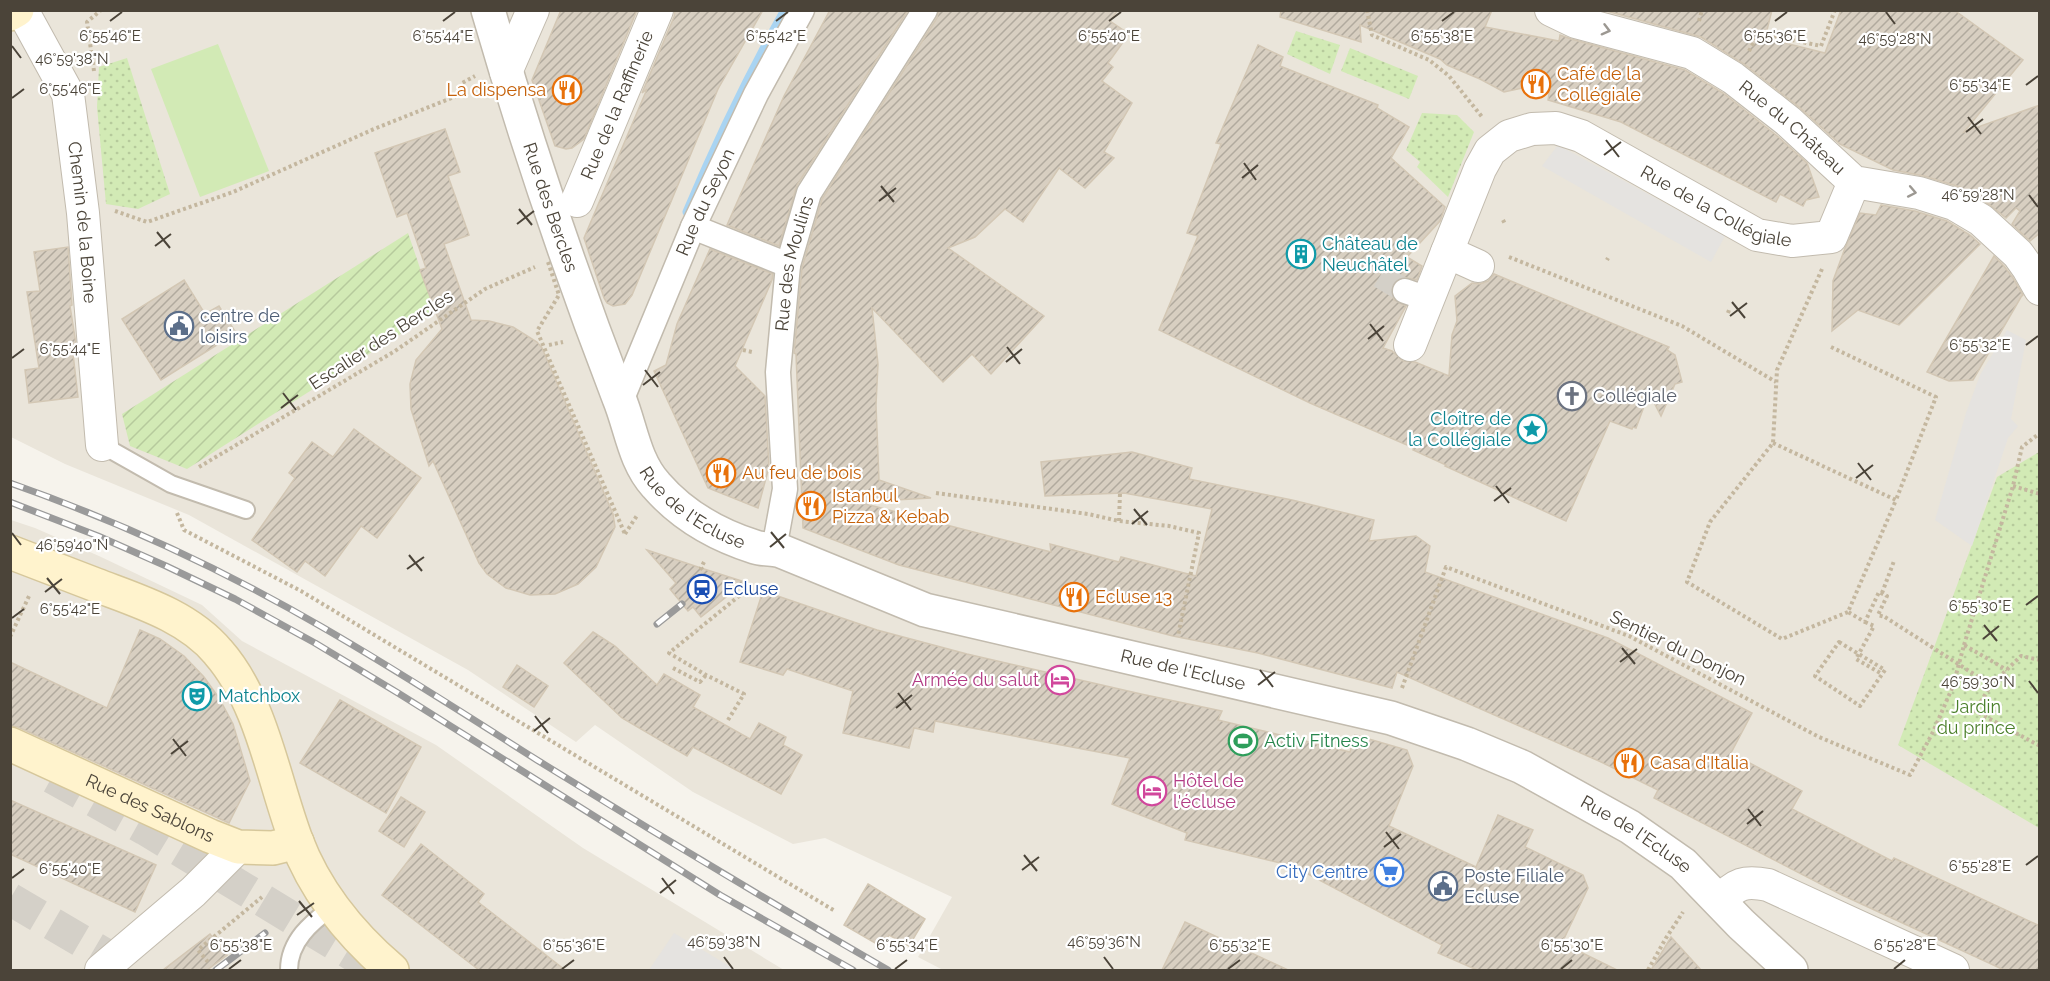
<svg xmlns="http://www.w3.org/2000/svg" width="2050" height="981" font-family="Raleway,sans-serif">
<defs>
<pattern id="park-dots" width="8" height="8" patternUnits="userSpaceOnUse" patternTransform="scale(1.5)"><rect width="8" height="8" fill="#d2eab5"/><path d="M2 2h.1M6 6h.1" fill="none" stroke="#b6ca9c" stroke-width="1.8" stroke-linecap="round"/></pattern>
<pattern id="garden-furrows" width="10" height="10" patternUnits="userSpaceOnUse" patternTransform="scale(1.5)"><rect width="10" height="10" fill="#d2eab5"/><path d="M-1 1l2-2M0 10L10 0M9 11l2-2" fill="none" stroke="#b6ca9c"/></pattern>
<pattern id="building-hatch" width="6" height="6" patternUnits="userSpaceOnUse" patternTransform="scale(1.5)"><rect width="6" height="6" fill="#d8cfc1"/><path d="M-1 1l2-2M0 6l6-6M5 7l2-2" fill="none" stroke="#b1aa9e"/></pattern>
</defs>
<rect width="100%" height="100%" fill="#f6f3ec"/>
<g fill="#eae5da">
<path d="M10,11h2029v959h-1096l-25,-13 34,-60 -127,-59 -32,6 -100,-52 -98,-67 -19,17 -108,-72 -279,-155 -124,-51 -54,-27z"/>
<path d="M11,520l24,8 64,28 103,49 40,36 194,104 147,103 201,122h-773z"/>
</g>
<path fill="#d2eab5" d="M218,44l51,127 -69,26 -49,-128z"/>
<g fill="url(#park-dots)">
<path d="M1296,31l44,14 -10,29 -43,-20z"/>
<path d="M1350,48l68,28 -9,23 -68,-28z"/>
<path d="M127,58l43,136 -32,15 -32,-5 -9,-97 2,-40z"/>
<path d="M1422,113l35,2 17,17 -26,65 -31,-30 3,-5 -14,-12z"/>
<path d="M2039,452v376l-141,-83 99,-268z"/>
</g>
<path fill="url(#garden-furrows)" d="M408,233l27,79 -248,157 -57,-23 -8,-32z"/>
<g fill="#e5e3e0">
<path d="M1558,145l167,91 -14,26 -169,-96z"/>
<path d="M2007,330l19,10 -15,79 7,7 -10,12 -36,108 -37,-26 31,-107 14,-38z"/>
<path d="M674,933l62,37h-87z"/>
</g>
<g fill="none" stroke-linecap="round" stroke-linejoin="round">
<path stroke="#a9d4f2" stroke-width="9" d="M687,212c29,-69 61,-136 98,-202"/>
</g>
<g fill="url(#building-hatch)" stroke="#d3c7b4" stroke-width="1.5">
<path d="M561,10h76l-53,129 -12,9 -6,1 -11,-3 -23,-66z"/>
<path d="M675,10h88l-45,79 -86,206 -7,9 -12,2 -6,-3 -3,-5 -20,-60 63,-149 -5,4 32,-76z"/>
<path d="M830,10h78l-111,175 -18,61 -52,-21 57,-129z"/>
<path d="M939,10h179l-8,11 19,13 -21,29 5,4 -11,14 30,22 -28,49 10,6 -29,30 -26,-20 -36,54 -18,-13 -30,28 -27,11 96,68 -53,58 -19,-20 -29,28 -71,-74 6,56 -2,41 3,75 52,18 -73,4 193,50 -1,-8 69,18 2,-5 75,19 16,-67 -88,-16 -79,3 -4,-34 91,-10 60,16 -3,11 103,21 82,20 -5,21 47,-5 14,10 -5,26 183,66 144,75 -21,40 71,38 -10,18 100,52 2,-3 146,68v44h-36l-162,-75 -188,-97 4,-8 -59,-29 -202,-89 -5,16 -134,-35 -85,-17 -274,-71 -96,-37 -7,-174 -2,-1 8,-85 20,-69 115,-181z"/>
<path d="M1281,10h211l-7,17 74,14 1,-6 11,4 114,31 38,23 53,42 31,28 12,34 -13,3 -3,6 -23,-12 -4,8 -155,-80 -73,-22 3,-18 -47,10 -24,-13 -33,-14 -7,-6 -80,-34 1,17 -81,-25z"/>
<path d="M1603,10h169l-7,28 60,15 16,-43h113l69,50 -59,72 76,-27v128l-10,8 -18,-17 8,-13 -4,-3 -10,10 -16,-13 -30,-18 -36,-11 -31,-6 -53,-26 -41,-37 -55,-43 -43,-27z"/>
<path d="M1258,45l25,12 -3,9 98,39 -1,3 32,19 -18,31 54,49 -5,14 -33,36 15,9 -5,14 -15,-3 -7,4 -3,5 -1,7 3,7 12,6 -23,42 9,3 11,10 12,1 34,14 3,-41 5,-14 -2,-25 17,-13 8,1 8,-3 6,-7 175,73 -2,3 8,5 7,27 -7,2 -14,32 -12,-23 -13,35 -3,-1 -1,2 -22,-8 -44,100 -121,-55 1,-1 -33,-15 1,-2 -104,-45 -151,-73 39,-94 -11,-3 34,-89 -5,-1z"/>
<path d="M445,129l15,43 -12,4 21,59 -25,9 27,76 18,1 24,6 24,15 5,6 71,166 2,13 -19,40 -18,17 -23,10 -25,1 -24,-7 -19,-14 -8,-11 -46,-102 -4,5 -18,-57 -1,-25 6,-24 26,-31 -22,-59 6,-2 -19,-55 -10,4 -22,-64z"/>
<path d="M1881,205l34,6 32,10 23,14 10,9 -81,81 -41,-15 -26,21 1,-50 12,-33 15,-35 16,2z"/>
<path d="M68,247l4,58 -2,1 6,38 -4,1 6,52 -49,6 -4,-33 14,-2 -12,-76 13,-1 -6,-39z"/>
<path d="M710,249l63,25 -1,6 -37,86 30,30 4,71 -11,41 -50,-20 -54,-117 12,-6 11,-41z"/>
<path d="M1994,256l10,10 9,12 10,17 -2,2 -48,83 -24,1 -22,-9z"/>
<path d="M184,280l21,34 14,-8 17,27 -75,47 -39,-61z"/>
<path d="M354,429l67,49 -44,60 -16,-12 -36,50 -20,-15 -8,11 -45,-32 43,-62 -6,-5 23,-31 21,15z"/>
<path d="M647,550l54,18 44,14 -44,35 -8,-10 -5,4 -18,-22 6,-6z"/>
<path d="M763,591l114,39 90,24 174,40 81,17 -4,9 132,32 5,-17 52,15 6,16 -24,60 87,41 22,-52 35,15 -8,17 58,28 5,13 -26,55 55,27h-140l-39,-17 4,-8 -149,-79 -108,-26 2,-7 -75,-29 18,-46 -195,-37 -2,11 -19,-4 -5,20 -66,-15 10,-42 -66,-22 -4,6 -43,-13z"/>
<path d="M140,630l20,9 24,17 20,21 15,21 14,26 17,57 -21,42 -211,-96 -8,-1v-64l97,46z"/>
<path d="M593,632l22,14 42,39 7,-11 36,21 -7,12 57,32 9,-16 27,14 -3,8 19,10 -21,39 -88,-47 -6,9 -65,-38 -58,-55z"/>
<path d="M517,665l31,21 -14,21 -31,-20z"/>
<path d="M340,700l81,47 -35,66 -86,-50z"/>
<path d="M401,797l24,15 -21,35 -25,-16z"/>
<path d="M10,800l146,65 -21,47 -125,-58z"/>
<path d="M421,844l63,50 -6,8 87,68h-86l-97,-75z"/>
<path d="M868,884l57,35 -16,27 -20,-11 -7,12 -38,-22z"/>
<path d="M1185,922l103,48h-126z"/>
<path d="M210,934l17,21 -20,15h-44z"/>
<path d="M1671,937l30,33h-50z"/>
</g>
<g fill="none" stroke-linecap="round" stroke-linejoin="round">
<path stroke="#d4d0c8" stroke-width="24" stroke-dasharray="24 12" stroke-linecap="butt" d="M1380,276l25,15"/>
<g stroke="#d4d0c8" stroke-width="33" stroke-dasharray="33 16" stroke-linecap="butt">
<path d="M52,777l93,52 233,141"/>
<path d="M10,899l121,71"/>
</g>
<g stroke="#c2bbae" stroke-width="20">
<g id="service">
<path d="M102,445l69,39 75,26"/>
<path d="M289,970c0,-29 22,-47 43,-63"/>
</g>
</g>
<g stroke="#c2bbae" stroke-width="27">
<g id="pedestrian">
<path d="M693,227l95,38"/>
<path d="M1405,291l23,8"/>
<path id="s1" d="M621,401l72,-174 63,-133 46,-84"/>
<path id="s2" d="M774,549l11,-60 -7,-117 10,-107 21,-72 116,-183"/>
</g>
</g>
<g stroke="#c2bbae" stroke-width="34">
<g id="minor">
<path id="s3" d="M22,10l46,84 15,119 19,232"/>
<path id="s4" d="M1551,10l25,12 116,31 41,25 55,43 66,61 65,11 35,11 27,16 37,34 10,14 12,21"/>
<path d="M506,72l27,-62"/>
<path id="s5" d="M577,201l80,-191"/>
<path d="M1447,252l31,14"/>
<path id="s6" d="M1410,345l70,-176 10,-18 19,-15 23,-7 24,-1 25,8 176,99 35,6 39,-4 23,-55"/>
<path d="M1719,900c19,-16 24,-20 49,-15l185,85"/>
<path d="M101,970l92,-78 45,-45"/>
</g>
</g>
<g stroke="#c2bbae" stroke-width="36">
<g id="tertiary">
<path id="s7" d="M488,10c38,131 82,261 131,388 12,29 15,63 37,87 26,30 61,50 99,62 9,3 18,1 26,4l144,59 466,108 76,26 55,23 108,60 53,37 58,60 50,46"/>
</g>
</g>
<g stroke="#d6c79b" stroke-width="36">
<g id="secondary">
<path d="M10,14l7,-4"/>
<path d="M10,552c29,11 57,22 86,33 42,16 92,31 122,67 44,50 55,127 78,188 20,53 54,94 96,130"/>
<path id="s8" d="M10,744l200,92 28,11 35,1 24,-6"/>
</g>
</g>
<g stroke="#c4b79f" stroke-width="4" stroke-dasharray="3 3" stroke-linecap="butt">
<path d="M1367,10l5,25 57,25 20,16 34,42"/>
<path d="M1699,21l3,-11"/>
<path d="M1749,51l10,-18 62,13 14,-36"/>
<path d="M94,71l-7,-49 14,-12"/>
<path d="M115,211l32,11 86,-30 141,-63 85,-34 3,-12 13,-7"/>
<path d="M1503,220l2,4"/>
<path d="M1509,257l173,69 94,56"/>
<path d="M1607,260l1,-2"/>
<path d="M1822,269l-45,101 -4,73 -63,79 -23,60 95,57 66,-27"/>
<path d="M1728,313l1,-3"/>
<path d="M549,345l14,-3"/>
<path d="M1831,347l105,50 -40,103"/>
<path d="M743,350l9,2"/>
<path d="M1773,443l123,57 -48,112 17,10 14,-30 8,4 -9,19 7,2"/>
<path d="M199,467l196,-116 90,-62 50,-22"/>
<path d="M2013,486l27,8"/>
<path d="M936,493l152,21 31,7 50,5 30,7 -21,103"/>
<path d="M177,513l7,17 117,61 534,320"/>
<path d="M1119,521l1,-28"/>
<path d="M625,534l13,-20"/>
<path d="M704,562l-3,6 4,4"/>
<path d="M1882,593l12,-32"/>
<path d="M1865,622l9,4 -18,33 26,15"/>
<path d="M10,637l20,-43"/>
<path d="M1839,642l46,28 -25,36 -45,-30z"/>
<path d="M1964,645l49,-159 9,-39 18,-14"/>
<path d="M2040,660l-19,-4 -30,29 -16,26 65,35"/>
<path d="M673,668l27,14 6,-7"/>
<path d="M1402,688l44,-121 183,69 190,101 91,38 23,-43 20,-46 11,-41 43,25"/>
<path d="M728,720l16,-26 -38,-19 -37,-22 75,-61"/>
<path d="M208,962l-10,-12 64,-53"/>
<path d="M1648,970l18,-32 17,-26"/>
</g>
<use href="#service" stroke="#fff" stroke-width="16"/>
<use href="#pedestrian" stroke="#fff" stroke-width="24"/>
<use href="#minor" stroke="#fff" stroke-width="32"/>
<use href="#tertiary" stroke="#fff" stroke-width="33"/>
<use href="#secondary" stroke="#fff3cd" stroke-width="33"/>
<g stroke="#9a9a9a" stroke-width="7">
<g id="rail">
<path d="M10,483c108,38 214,87 312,144 73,42 144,88 215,133 116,72 233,142 351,210"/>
<path d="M10,502l88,34 68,30 69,33 80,44 83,50 322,202 133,75"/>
<path d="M657,624l25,-20"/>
<path d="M216,970l49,-37"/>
</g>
</g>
<use href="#rail" stroke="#fff" stroke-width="4.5" stroke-dasharray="14" stroke-linecap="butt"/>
<g stroke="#c4b79f" stroke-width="4" stroke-dasharray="3 3" stroke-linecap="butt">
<path d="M548,262l11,33 -22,36 88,203"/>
<path d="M1885,617l106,68"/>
</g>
</g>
<defs><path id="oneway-chevron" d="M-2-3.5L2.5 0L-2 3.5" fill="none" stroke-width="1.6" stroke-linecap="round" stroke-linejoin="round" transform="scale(1.5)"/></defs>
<g stroke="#9c9892">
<use href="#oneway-chevron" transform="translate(1606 30) rotate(15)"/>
<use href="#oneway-chevron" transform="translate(1912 192) rotate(11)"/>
</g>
<path fill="none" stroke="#4b4439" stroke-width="2" d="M1886,12l9,12M110,21l12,-9M443,21l12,-9M776,21l12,-9M1109,21l12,-9M1442,21l12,-9M1775,21l12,-9M12,46l9,12M2026,85l12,-9M12,98l12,-9M1968,117l13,17M1966,132l17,-13M1606,140l13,17M1604,155l17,-13M1244,163l12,17M1242,178l16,-13M881,186l13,16M2029,195l9,12M879,201l17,-13M519,209l13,16M517,224l17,-13M157,232l13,16M155,246l16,-12M1732,302l13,16M1730,316l17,-13M1370,324l13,17M1368,339l16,-13M2026,345l12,-9M1007,347l13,17M12,358l12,-9M1006,362l16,-13M645,370l13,17M643,385l17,-13M283,393l13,17M281,408l17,-13M1858,463l13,17M1856,478l17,-13M1496,486l13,17M1494,501l17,-13M1134,509l13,16M1132,524l16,-13M771,532l13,16M12,533l9,12M770,547l16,-13M409,555l13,16M407,569l17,-12M47,578l13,16M45,592l17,-13M2026,605l12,-9M12,618l12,-9M1984,625l13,16M1983,639l16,-13M1622,648l13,16M1620,662l17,-13M1260,670l13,17M2029,681l9,12M1258,685l17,-13M898,693l13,17M896,708l16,-13M535,716l13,17M534,731l16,-13M173,739l13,17M171,754l17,-13M1748,809l13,17M1747,824l16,-13M1386,832l13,17M1384,847l17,-13M1024,855l13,16M2026,865l12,-9M1022,870l17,-13M12,878l12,-9M662,878l12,16M660,893l16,-13M299,901l13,16M297,915l17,-12M724,957l9,12M1104,957l9,12M229,969l12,-9M562,969l12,-9M895,969l12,-9M1228,969l12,-9M1561,969l11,-9M1894,969l11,-9"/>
<defs>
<g id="restaurant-ring" transform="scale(1.5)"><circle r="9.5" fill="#fff" stroke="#e8710a" stroke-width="1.5"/><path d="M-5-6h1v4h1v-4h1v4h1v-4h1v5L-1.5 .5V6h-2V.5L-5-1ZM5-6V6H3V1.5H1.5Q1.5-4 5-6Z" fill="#e8710a"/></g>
<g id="building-ring" transform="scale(1.5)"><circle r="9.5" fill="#fff" stroke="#0f9aa8" stroke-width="1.5"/><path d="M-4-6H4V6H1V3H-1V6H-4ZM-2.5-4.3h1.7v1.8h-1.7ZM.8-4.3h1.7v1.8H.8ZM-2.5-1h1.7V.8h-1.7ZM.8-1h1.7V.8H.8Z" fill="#0f9aa8"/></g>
<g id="civic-ring" transform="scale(1.5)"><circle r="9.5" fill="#fff" stroke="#5c6f8a" stroke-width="1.5"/><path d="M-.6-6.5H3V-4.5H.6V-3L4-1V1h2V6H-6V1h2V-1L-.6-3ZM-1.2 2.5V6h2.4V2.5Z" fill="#5c6f8a"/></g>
<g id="church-ring" transform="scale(1.5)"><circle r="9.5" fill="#fff" stroke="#6b7280" stroke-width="1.5"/><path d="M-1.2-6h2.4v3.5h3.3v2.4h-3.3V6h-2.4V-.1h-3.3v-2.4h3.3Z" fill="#6b7280"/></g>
<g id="sight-ring" transform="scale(1.5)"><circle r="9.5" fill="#fff" stroke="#0f9aa8" stroke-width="1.5"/><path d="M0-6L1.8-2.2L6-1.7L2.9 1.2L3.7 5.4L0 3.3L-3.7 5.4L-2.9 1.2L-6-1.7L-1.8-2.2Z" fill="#0f9aa8"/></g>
<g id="station-ring" transform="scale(1.5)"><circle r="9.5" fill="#fff" stroke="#1a4fb4" stroke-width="1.5"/><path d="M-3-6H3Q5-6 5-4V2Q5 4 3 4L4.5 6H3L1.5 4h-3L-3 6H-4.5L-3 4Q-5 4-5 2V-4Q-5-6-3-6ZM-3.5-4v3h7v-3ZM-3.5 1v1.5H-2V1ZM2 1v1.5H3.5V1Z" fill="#1a4fb4"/></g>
<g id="hotel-ring" transform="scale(1.5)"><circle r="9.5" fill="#fff" stroke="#d1479c" stroke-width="1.5"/><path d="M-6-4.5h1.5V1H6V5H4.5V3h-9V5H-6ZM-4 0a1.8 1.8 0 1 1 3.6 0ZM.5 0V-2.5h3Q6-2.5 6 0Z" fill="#d1479c"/></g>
<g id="theatre-ring" transform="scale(1.5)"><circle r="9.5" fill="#fff" stroke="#0f9aa8" stroke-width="1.5"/><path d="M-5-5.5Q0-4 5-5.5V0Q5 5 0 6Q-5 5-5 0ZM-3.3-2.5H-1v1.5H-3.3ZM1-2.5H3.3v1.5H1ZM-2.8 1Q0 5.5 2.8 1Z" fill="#0f9aa8"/></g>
<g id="stadium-ring" transform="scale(1.5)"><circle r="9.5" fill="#fff" stroke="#2e9e5b" stroke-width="1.5"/><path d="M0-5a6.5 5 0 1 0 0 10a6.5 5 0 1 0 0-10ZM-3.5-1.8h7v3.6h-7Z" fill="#2e9e5b"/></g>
<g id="supermarket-ring" transform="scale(1.5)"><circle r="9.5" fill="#fff" stroke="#3f7fe0" stroke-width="1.5"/><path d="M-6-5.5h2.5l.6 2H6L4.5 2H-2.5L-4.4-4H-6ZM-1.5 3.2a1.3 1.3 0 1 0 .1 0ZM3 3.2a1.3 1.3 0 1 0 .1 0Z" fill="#3f7fe0"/></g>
</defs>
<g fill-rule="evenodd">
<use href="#restaurant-ring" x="1536" y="84"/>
<use href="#restaurant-ring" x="567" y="90"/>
<use href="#building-ring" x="1301" y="254"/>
<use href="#civic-ring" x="179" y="326"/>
<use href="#church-ring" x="1572" y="396"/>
<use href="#sight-ring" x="1532" y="429"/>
<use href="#restaurant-ring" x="721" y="473"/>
<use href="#restaurant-ring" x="811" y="506"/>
<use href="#station-ring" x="702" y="589"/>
<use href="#restaurant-ring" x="1074" y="597"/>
<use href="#hotel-ring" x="1060" y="680"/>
<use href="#theatre-ring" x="197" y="696"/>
<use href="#stadium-ring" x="1243" y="741"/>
<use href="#restaurant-ring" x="1629" y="763"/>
<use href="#hotel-ring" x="1152" y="791"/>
<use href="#supermarket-ring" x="1389" y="872"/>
<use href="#civic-ring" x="1443" y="886"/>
</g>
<g text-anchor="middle" stroke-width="4.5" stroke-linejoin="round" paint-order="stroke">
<g font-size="18" fill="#c56008" stroke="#fff" text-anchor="start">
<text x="1557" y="80">Café de la<tspan x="1557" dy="21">Collégiale</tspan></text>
<text x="546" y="96" text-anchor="end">La dispensa</text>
<text x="742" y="479">Au feu de bois</text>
<text x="832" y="502">Istanbul<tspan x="832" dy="21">Pizza &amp; Kebab</tspan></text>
<text x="1095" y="603">Ecluse 13</text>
<text x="1650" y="769">Casa d'Italia</text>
</g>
<g font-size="18" fill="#4b4439" stroke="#fff">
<text dy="6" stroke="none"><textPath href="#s5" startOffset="104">Rue de la Raffinerie</textPath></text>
<text dy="6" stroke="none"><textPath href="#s4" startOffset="273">Rue du Château</textPath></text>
<text dy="6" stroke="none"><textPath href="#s1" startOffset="216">Rue du Seyon</textPath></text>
<text dy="6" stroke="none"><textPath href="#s6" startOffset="462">Rue de la Collégiale</textPath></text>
<text dy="6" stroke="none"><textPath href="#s7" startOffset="207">Rue des Bercles</textPath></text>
<text dy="6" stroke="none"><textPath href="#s3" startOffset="225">Chemin de la Boine</textPath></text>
<text dy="6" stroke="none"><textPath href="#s2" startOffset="288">Rue des Moulins</textPath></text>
<text transform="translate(381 340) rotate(-33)" y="6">Escalier des Bercles</text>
<text dy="6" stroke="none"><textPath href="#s7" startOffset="548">Rue de l'Ecluse</textPath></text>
<text transform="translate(1678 648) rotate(26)" y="6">Sentier du Donjon</text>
<text dy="6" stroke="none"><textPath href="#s7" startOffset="1070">Rue de l'Ecluse</textPath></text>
<text dy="6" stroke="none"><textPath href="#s8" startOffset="154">Rue des Sablons</textPath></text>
<text dy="6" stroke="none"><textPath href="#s7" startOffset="1556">Rue de l'Ecluse</textPath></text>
</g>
<g font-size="18" fill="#0d838f" stroke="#fff" text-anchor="start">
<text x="1322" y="250">Château de<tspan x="1322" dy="21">Neuchâtel</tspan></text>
<text x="1511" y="425" text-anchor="end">Cloître de<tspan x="1511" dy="21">la Collégiale</tspan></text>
<text x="218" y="702">Matchbox</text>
</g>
<g font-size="18" fill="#4e5e75" stroke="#fff" text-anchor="start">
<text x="200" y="322">centre de<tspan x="200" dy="21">loisirs</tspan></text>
<text x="1464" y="882">Poste Filiale<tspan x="1464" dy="21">Ecluse</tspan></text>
</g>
<g font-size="18" fill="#5b616d" stroke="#fff" text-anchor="start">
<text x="1593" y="402">Collégiale</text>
</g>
<g font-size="18" fill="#164399" stroke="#fff" text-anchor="start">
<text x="723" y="595">Ecluse</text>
</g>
<g font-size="18" fill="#b23c85" stroke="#fff" text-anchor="end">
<text x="1039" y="686">Armée du salut</text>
<text x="1173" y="787" text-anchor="start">Hôtel de<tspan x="1173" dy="21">l'écluse</tspan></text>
</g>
<g font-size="18" fill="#4a7f2a" stroke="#fff">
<text x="1976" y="713">Jardin<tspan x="1976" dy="21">du prince</tspan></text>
</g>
<g font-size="18" fill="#27864d" stroke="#fff" text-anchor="start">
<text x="1264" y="747">Activ Fitness</text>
</g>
<g font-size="18" fill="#366cbe" stroke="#fff" text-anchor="end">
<text x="1368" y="878">City Centre</text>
</g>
</g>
<g font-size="15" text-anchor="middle" fill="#4b4439" stroke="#fff" stroke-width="4.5" stroke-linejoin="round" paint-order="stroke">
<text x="110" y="41">6°55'46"E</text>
<text x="443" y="41">6°55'44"E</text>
<text x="776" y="41">6°55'42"E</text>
<text x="1109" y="41">6°55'40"E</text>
<text x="1442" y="41">6°55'38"E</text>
<text x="1775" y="41">6°55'36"E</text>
<text x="1895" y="44">46°59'28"N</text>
<text x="72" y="64">46°59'38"N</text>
<text x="1980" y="90">6°55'34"E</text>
<text x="70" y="94">6°55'46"E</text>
<text x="1978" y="200">46°59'28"N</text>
<text x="1980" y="350">6°55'32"E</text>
<text x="70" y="354">6°55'44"E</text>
<text x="72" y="550">46°59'40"N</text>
<text x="1980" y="611">6°55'30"E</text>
<text x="70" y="614">6°55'42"E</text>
<text x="1978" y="687">46°59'30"N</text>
<text x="1980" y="871">6°55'28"E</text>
<text x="70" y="874">6°55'40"E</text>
<text x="724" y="947">46°59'38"N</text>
<text x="1104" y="947">46°59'36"N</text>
<text x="241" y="950">6°55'38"E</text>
<text x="574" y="950">6°55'36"E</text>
<text x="907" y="950">6°55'34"E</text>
<text x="1240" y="950">6°55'32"E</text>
<text x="1572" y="950">6°55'30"E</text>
<text x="1905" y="950">6°55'28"E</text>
</g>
<rect width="2050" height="981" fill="none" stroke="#4b4439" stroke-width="24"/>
</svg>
